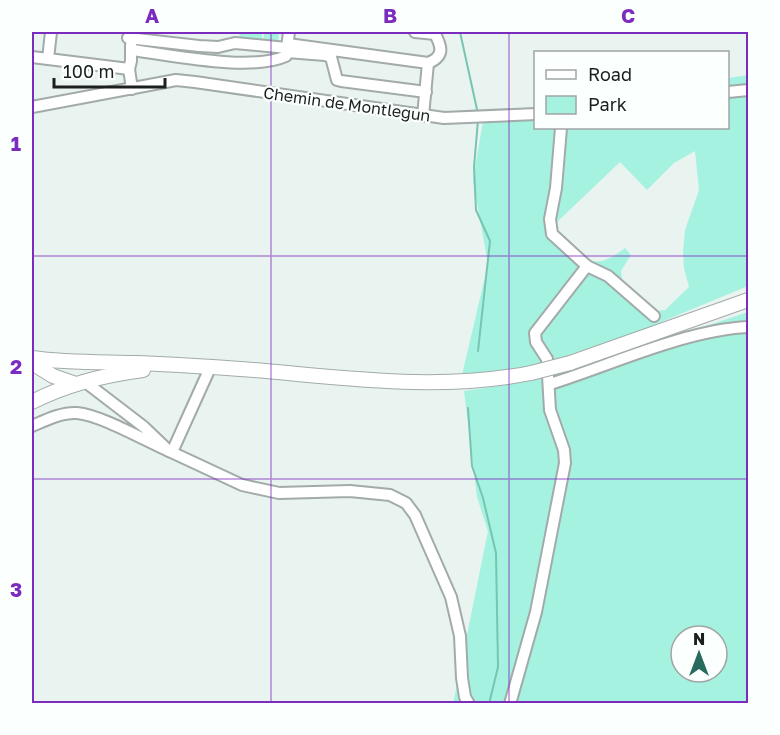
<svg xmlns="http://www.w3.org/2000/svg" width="780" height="735" font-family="'Golos Text',sans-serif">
<rect width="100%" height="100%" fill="#e9f3f0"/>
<g fill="#a5f2e0" fill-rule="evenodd">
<path d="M239,32h23v8l-3,1 -19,-2z"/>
<path d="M264,32h15l-1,13 -15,-2z"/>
<path d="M748,75v211l-111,46 -98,33 -77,10 26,-111 -15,-84 10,-59 52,-8 1,15h192v-50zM695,151l4,39 -14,40 -2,21 1,17 5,19 -24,23 -8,1 -35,-32 -1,-8 10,-16 -6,-7c-34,27 -44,9 -69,-17v-8l64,-61 27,28 27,-27z"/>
<path d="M748,312v391l-295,1 35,-173 -11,-34 -13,-106 67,-10 64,-18zM681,636h36v36h-36z"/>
</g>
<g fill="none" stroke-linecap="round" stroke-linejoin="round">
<g stroke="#77c4b3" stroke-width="2">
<path d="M460,32l18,82"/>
<path d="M478,120l-4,47 2,43 14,31 -12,110"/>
<path d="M468,408l4,58 11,32 13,55 2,114 -9,37"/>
</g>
<g stroke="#a2aba9" stroke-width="14">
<g id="minor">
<path d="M415,32l20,2"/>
<path d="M128,38l71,8 19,1 17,-4 52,5"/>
<path d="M288,44l140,19 -5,53"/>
<path d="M131,45v16l-2,8 3,20"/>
<path d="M132,50c40,5 119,22 154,6l3,-24"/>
<path d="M287,52l38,3 6,2 6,23 4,1 85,11"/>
<path d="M32,57l97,12"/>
<path d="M48,59l3,-27"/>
<path d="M428,63c18,-7 13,-18 6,-31"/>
<path d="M728,92l20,-2"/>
<path d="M32,107l144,-27 19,2 249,36 92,-4"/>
<path d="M561,128l-5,60 -6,31 2,15 35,32 21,10 46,40"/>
<path d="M550,384c61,-19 135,-54 198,-57"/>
<path d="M32,426c14,-6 30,-14 45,-13 24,2 69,28 92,38l-25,-24 -60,-46"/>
<path d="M169,451l73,34 37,8 71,-2 40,4 16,8 9,12 36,82 9,39 2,42 3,19 4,7"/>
<path d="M172,452l38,-84"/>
<path d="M510,704l26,-92 29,-149 -1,-13 -14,-40 -3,-51 -11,-17 -1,-9 52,-67"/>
</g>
</g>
<g stroke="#a2aba9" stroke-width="16">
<g id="major">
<path d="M32,358c34,5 69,4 104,5 30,1 61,3 91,5 103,7 201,25 304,5"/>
<path d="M32,363l21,13 23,8"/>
<path d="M570,363l178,-63"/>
<path d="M32,402c35,-18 72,-27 111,-32"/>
</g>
</g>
<use href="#minor" stroke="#fff" stroke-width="10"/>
<use href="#major" stroke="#fff" stroke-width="14"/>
<g stroke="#a2aba9" stroke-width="16" stroke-linecap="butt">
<path id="major-bridge" d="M531,373l39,-10"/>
</g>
<use href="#major-bridge" stroke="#fff" stroke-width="14"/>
</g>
<path fill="none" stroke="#7b2cbf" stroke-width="1.5" stroke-opacity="0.55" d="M271,32v672M509,32v672M32,256h716M32,479h716"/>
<g text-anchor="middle" stroke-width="4.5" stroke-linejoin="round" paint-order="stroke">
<g font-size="16" fill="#1b1f1e" stroke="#fbfffe">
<text transform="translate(347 104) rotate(8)" y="6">Chemin de Montlegun</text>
</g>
</g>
<rect width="780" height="735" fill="none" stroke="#fbfffe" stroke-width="66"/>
<rect x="534" y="51" width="195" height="78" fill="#fbfffe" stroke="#a1a5a4" stroke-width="1.5"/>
<rect x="546" y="70" width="30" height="9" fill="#ffffff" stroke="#a1a5a4" stroke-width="1.5"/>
<text x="588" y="81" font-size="18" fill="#1b1f1e">Road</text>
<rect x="546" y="96" width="30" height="18" fill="#a5f2e0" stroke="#a1a5a4" stroke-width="1.5"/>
<text x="588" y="111" font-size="18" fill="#1b1f1e">Park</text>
<g transform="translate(699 654)"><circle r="28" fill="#fbfffe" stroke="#a1a5a4" stroke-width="1.5"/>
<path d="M0-4.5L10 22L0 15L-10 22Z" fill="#276b5e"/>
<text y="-9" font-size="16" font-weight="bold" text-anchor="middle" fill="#1b1f1e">N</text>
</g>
<path d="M54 78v9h111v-9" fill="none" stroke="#1b1f1e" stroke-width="3"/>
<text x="63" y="78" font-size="18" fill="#1b1f1e" stroke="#fbfffe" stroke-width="4.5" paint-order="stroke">100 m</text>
<rect x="33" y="33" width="714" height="669" fill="none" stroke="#7b2cbf" stroke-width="2"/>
<g font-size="20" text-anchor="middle" font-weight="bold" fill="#7b2cbf">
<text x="152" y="23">A</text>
<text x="390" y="23">B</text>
<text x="628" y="23">C</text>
<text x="16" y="151">1</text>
<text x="16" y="374">2</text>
<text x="16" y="597">3</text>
</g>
</svg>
